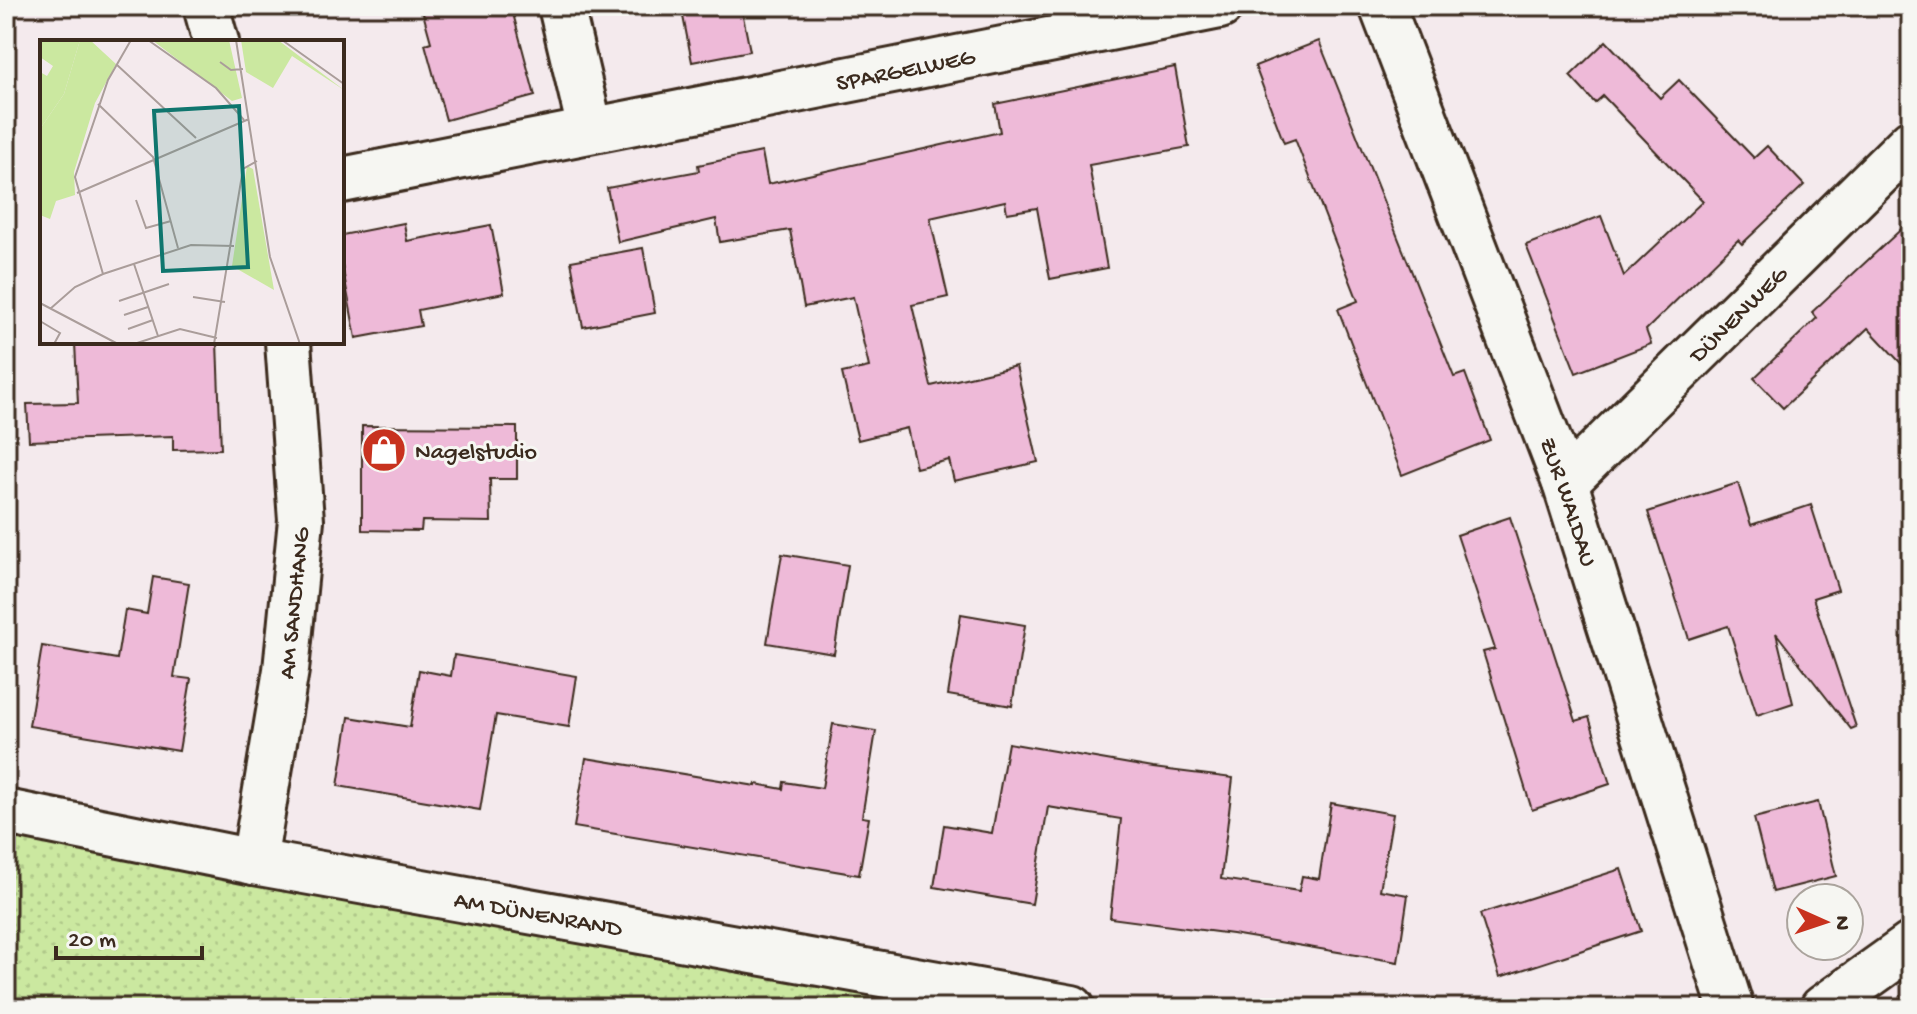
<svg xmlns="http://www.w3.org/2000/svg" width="1917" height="1014" font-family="'Gochi Hand',sans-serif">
<defs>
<pattern id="garden-dots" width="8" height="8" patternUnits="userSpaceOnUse" patternTransform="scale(2)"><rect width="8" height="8" fill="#cbe8a0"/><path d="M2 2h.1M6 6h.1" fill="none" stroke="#afc789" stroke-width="1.8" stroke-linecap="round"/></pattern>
</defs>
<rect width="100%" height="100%" fill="#f4eaed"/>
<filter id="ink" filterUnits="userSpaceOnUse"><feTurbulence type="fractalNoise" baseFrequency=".0125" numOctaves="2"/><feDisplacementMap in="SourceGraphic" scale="16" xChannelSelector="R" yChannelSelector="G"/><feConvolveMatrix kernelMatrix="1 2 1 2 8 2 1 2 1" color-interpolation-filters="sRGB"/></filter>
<g filter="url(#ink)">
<path fill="url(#garden-dots)" stroke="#83895f" stroke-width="2" d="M21,834l957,174h-972v-152z"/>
<g fill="#eebad8" stroke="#3b2a1e" stroke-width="2">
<path d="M421,6h90l24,90 -89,24 -21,-76 6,-2z"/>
<path d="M681,6h60l9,45 -58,11z"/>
<path d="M1319,41l135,336 11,-4 25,67 -88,35 -64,-166 20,-8 -63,-162 -11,4 -29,-77z"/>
<path d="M1606,41l54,57 19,-18 75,78 13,-12 37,39 -62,59 -4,-4 -92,90 5,14 -75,29 -50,-128 75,-29 23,60 79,-75 -100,-105 -8,7 -25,-27z"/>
<path d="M1175,67l14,80 -100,18 18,103 -57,11 -13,-71 -30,5 -2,-12 -75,17 18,79 -36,8 19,81 85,-20 22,96 -84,19 -5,-21 -33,8 -9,-40 -49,12 -16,-67 27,-6 -16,-70 -49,10 -14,-77 -70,12 -4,-23 -98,23 -11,-54 92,-17 -1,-6 64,-13 6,32 232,-52 -5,-28z"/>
<path d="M1911,220v154l-43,-46 -85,80 -29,-30 63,-60 -5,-6z"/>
<path d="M404,223l3,18 84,-16 13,68 -86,17 3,16 -65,12 -14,-73v-30z"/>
<path d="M643,248l12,65 -72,14 -12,-66z"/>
<path d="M217,342l4,107 -48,1v-14l-144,5 -2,-37 51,-1 -3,-60z"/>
<path d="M362,426l155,1v52h-27l1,43 -69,-1 -1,10 -59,-1z"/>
<path d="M1738,483l13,42 60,-20 27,85 -25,8 43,129 -5,2 -75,-96 17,70 -36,12 -29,-89 -39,13 -41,-127z"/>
<path d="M1510,517l66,204 13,-4 21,67 -78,26 -49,-158 12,-3 -38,-114z"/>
<path d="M782,554l66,11 -14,89 -67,-11z"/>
<path d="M153,577l36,6 -15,94 17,2 -12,72 -150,-25 13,-80 75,13 8,-49 22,4z"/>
<path d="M961,614l64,11 -13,81 -64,-11z"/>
<path d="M454,655l123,21 -8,51 -73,-12 -16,95 -142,-24 11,-69 61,10 9,-57 32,6z"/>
<path d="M833,724l43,7 -14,86 7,1 -10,57 -285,-48 12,-69 170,28v-2l27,5 1,-7 38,6z"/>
<path d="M1008,743l145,25 80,10 -12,101 78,12 3,-15 17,3 12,-76 62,11 -13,76 28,5 -10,67 -166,-28 -122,-16 11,-99 -73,-12 -16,97 -98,-17 10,-62 48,8z"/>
<path d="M1818,802l18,74 -63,16 -19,-74z"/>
<path d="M1621,869l20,62 -141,46 -20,-63z"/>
</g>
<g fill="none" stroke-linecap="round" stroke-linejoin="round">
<g stroke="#3b2a1e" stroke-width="50">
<g id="street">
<path d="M206,6l10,36"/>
<path d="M561,6l29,123"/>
<path id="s1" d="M1382,6l183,477 166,525"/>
<path id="s2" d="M342,180l878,-174"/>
<path id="s3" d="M1565,483l346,-341"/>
<path id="s4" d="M6,812l248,50 818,146"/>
<path id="s5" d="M254,862l32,-192 15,-150 -13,-178"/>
<path d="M1823,1008l88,-63"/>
</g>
</g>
<use href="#street" stroke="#f6f6f2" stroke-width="44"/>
</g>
</g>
<defs>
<g id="shop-disc" transform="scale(2.3)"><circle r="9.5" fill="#c8321e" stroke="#f6f6f2"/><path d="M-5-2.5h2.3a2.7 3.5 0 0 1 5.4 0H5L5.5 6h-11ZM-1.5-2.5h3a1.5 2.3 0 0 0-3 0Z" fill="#fff"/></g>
</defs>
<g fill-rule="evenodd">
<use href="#shop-disc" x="384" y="450"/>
</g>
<g text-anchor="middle" stroke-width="6" stroke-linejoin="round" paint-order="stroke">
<g font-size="24" fill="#3b2a1e" stroke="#f6f6f2">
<text dy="8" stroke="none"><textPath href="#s2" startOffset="574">SPARGELWEG</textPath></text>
<text dy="8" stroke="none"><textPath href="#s3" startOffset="242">DÜNENWEG</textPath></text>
<text dy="8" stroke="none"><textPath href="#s1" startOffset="530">ZUR WALDAU</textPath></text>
<text dy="8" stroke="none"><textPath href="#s5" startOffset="262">AM SANDHANG</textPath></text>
<text dy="8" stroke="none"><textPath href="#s4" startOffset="542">AM DÜNENRAND</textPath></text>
</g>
<g font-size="24" fill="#3b2a1e" stroke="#f6f6f2" text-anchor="start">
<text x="415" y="458">Nagelstudio</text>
</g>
</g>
<g transform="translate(40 40)">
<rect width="304" height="304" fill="#f4eaed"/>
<path d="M0,0h40l-16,54 -24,35v-57l7,4 6,-10 -13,-9zM112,0h77l13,58 -10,3zM201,0h37l66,50 -52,-34 -19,32 -27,-16z" fill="#cbe8a0"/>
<path d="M40,0h10l26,24 -21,39 -21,69 1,23 -19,6 -6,18 -10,-4v-86l24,-35z" fill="#cbe8a0"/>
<path d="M207,126l6,3 21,121 -42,-24z" fill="#cbe8a0"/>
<path fill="none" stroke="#aa9d9a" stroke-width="2" d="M108,0l68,48 28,32M196,0l34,217 30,87M242,0l62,44M180,22l11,8 12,-1M76,24l80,74M58,64l55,53 25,91M37,153l172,-74M96,160l10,28 25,-7M94,224l24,72M63,234l-28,-97 33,-97 23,-40M153,257l32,5M79,261l50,-17M0,263l78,41M10,269l25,-22 28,-13 88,-29 43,1M84,275l24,-8M0,281l20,12 -6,11M88,289l25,-9M94,304l46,-15 37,9M174,304l29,-175 14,-8"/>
<path fill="#0f766e" fill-opacity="0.15" stroke="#0f766e" stroke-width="4" d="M199,66l9,161 -85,4 -9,-160z"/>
<rect width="304" height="304" fill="none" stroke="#3b2a1e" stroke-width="4"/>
</g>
<rect width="1917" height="1014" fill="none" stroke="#f6f6f2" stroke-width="32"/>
<rect x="16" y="16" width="1885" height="982" fill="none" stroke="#3b2a1e" stroke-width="3" filter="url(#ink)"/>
<g transform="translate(1825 922) rotate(93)"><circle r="38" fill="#f6f6f2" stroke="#aba49d" stroke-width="2"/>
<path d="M0-6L14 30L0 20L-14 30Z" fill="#c8321e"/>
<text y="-12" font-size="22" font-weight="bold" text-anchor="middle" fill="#3b2a1e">N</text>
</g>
<path d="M56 946v12h146v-12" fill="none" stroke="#3b2a1e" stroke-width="4"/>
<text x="68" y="946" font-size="24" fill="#3b2a1e" stroke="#f6f6f2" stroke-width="6" paint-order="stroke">20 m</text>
</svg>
